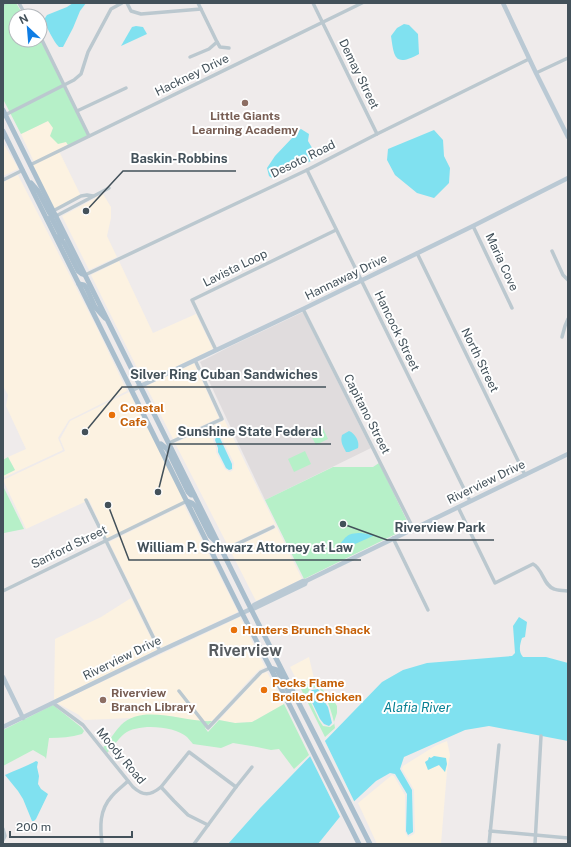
<svg xmlns="http://www.w3.org/2000/svg" width="571" height="847" font-family="'Public Sans',sans-serif">
<rect width="100%" height="100%" fill="#efebeb"/>
<g fill="#fcf2e1" fill-rule="evenodd">
<path d="M54,118l14,27 -34,17 -13,-28z"/>
<path d="M3,143l14,23 1,3 -15,7z"/>
<path d="M59,151l22,45 -28,15 -23,-46z"/>
<path d="M18,175l80,155 29,61 -58,29 -11,18 5,12 -60,28v-2l12,-6 -7,-13 18,-8 -20,-43 2,-11 -5,-9v-204z"/>
<path d="M103,194l8,13v11l-4,18 10,21 -28,13 -27,-54 32,-17h1v-1z"/>
<path d="M119,261l34,72 43,-19 17,35 -69,33 -53,-107z"/>
<path d="M194,363l25,55 -46,21 -27,-53z"/>
<path d="M129,392l56,109 -78,38 -18,-39 -63,29 -23,-49 62,-29 -5,-12 10,-18z"/>
<path d="M224,419l78,160 -46,22 -26,-51 46,-22 -2,-4 -46,22 -53,-103 48,-22zM216,433l4,2 14,28 -1,7 -3,2 -5,-3 -9,-17v-4l-3,-8 1,-4z"/>
<path d="M184,505l54,107 -77,36 -52,-106z"/>
<path d="M131,598l26,52 -103,50 1,-61 46,-22z"/>
<path d="M240,617l25,50 -6,3 -8,8 -39,43 -9,1 -11,-1 -21,-5 -19,-1 -20,3 -48,2 -5,-5 -22,-12z"/>
<path d="M309,657l6,26 -16,2 -9,-18z"/>
<path d="M267,672l17,32 -32,18 -17,1 -16,-3 35,-38 8,-8z"/>
<path d="M447,741l3,14 -3,16 -6,73h-64l-19,-41 34,-28 2,1 11,19v37l3,5 6,-3 1,-2 -1,-42 -12,-21 1,-3 32,-20zM429,758l18,6 -2,8 -6,-7 -7,3 -3,2 -4,-8 3,-2z"/>
</g>
<path fill="#e0dcdd" d="M303,312l68,136 -106,52 -65,-138 31,-16z"/>
<g fill="#b6f0c8" fill-rule="evenodd">
<path d="M7,3h9l8,13h-8v24h24v-1l49,97 -21,9 -2,-3 -8,2 -8,-8 3,-8 -5,-7 -27,13 -18,-35v-94z"/>
<path d="M322,426l6,13 -12,6 -7,-13z"/>
<path d="M305,451l6,13 -17,8 -6,-13z"/>
<path d="M8,457l7,13 -12,6v-16z"/>
<path d="M379,463l31,64 -106,52 -39,-79 68,-33h40z"/>
<path d="M3,486l21,43 -20,4 -1,-2z"/>
<path d="M315,683l8,7 6,8 5,3 3,5v7l-3,9 1,6 -10,9 -26,-52zM317,687c9,5 15,26 17,35v2l-4,3 -7,-1 -4,-6 -12,-26 3,-5z"/>
<path d="M284,704l25,51 -15,14 -15,-20 -8,1 -14,-3 -24,-4 -12,5 -28,-4c-2,-2 -4,-5 -6,-7 -13,-11 -49,-14 -63,-3 -6,5 -11,13 -17,19l-4,-6 3,-2c5,-7 9,-14 15,-20 22,-22 64,-2 91,-4l-7,7 3,4 11,-12 16,3 17,-1z"/>
<path d="M53,705l28,22 3,4 -2,3c-11,3 -21,4 -33,4l-3,21 -1,-2 -12,-7 -30,16v-36z"/>
</g>
<g fill="#80e1f0">
<path d="M73,3h13l-6,8 -7,17 -10,19h-4c-6,-6 -11,-19 -16,-26l4,-6 20,-8z"/>
<path d="M404,24l5,1 9,9 1,20c-24,13 -25,4 -28,-18l6,-8z"/>
<path d="M136,26l7,1 4,7 -26,12 11,-19z"/>
<path d="M301,129l8,5 -1,7 10,17 -46,20 -3,-2 -2,-8 8,-12 18,-19 1,-5z"/>
<path d="M434,130l9,10 1,16 6,12 -1,15 -15,15 -17,-5 -22,-18 -8,-15 1,-11z"/>
<path d="M349,431c6,2 11,11 9,17l-9,4h-3c-3,-6 -6,-10 -4,-17z"/>
<path d="M217,435l2,1 13,28v5l-3,1 -3,-2 -8,-16v-4l-3,-8z"/>
<path d="M361,533l12,2v1l-27,12 -9,1v-1c9,-11 9,-15 24,-15z"/>
<path d="M519,617l8,5 -2,15 -3,1c-2,6 -4,14 1,19h23l22,6v78l-79,-15 -24,4 -61,27 -4,12 12,21 1,42 -5,3 -2,-4 1,-37 -12,-20 -5,-1 -14,8 -29,27 -29,36h-90l32,-36 122,-126 21,-12 24,-7 85,-7 3,-3 -2,-27z"/>
<path d="M318,689l3,4 3,8 4,6 4,16 -3,3 -5,-2 -4,-5 -12,-25 4,-4z"/>
<path d="M434,756l12,2 1,6 -2,8 -6,-7 -11,5 -3,-8 3,-2 1,-3 2,1z"/>
<path d="M36,761l2,1 -1,5 2,9 -1,8 3,5 7,5 -12,25 -2,2h-2l-9,-22 -5,-8 -13,-16c10,-5 21,-8 31,-14z"/>
</g>
<path fill="#efebeb" d="M324,739l31,64 -7,6 -7,10 -32,-65z"/>
<g fill="none" stroke-linecap="round" stroke-linejoin="round">
<g stroke="#bbc8cf" stroke-width="3.5">
<path d="M19,3l7,13"/>
<path d="M127,3l4,8 10,3 60,-5"/>
<path d="M198,3l19,39 3,5 9,1"/>
<path d="M313,3l64,131"/>
<path d="M3,4l1,-1"/>
<path d="M40,36l49,100"/>
<path d="M190,57l19,-8 8,-7"/>
<path d="M536,73l32,-15"/>
<path d="M77,111l49,-23"/>
<path d="M3,116l71,-36 7,-6 7,-22 23,-43 11,-6"/>
<path d="M30,165l332,-162"/>
<path d="M307,170l163,331"/>
<path d="M3,180l20,-10"/>
<path d="M53,211l28,-15 6,-1 6,1"/>
<path d="M56,216l53,-28"/>
<path d="M473,226l39,82"/>
<path d="M552,251l11,24 5,5"/>
<path d="M417,253l108,222"/>
<path d="M85,275l222,-105 70,-36 152,-75"/>
<path d="M303,309l110,219"/>
<path d="M562,337l3,-11 3,-7"/>
<path d="M216,350l-24,-50 144,-70"/>
<path d="M169,443l53,-24 -27,-59"/>
<path d="M86,500l74,151"/>
<path d="M458,507l37,76 38,-19c10,5 10,21 21,25 4,2 9,1 14,2"/>
<path d="M393,538l35,72"/>
<path d="M222,551l51,-24"/>
<path d="M3,591l184,-90"/>
<path d="M179,691l29,37 53,-56 9,-4"/>
<path d="M53,703l30,22 50,62c10,9 17,9 28,0l28,-35 47,35"/>
<path d="M161,787l13,14 14,14 20,10"/>
<path d="M3,829l2,7 -2,4"/>
<path d="M490,831l78,7"/>
<path d="M102,844c-2,-17 -3,-34 10,-48 4,-5 11,-10 16,-15"/>
<path d="M194,844l42,-57 16,-20"/>
<path d="M489,844l10,-99"/>
<path d="M535,844l6,-108"/>
</g>
<g stroke="#bac9d4" stroke-width="4.5">
<path d="M503,3l33,70 32,64"/>
<path d="M132,390l171,-81 170,-83 95,-48"/>
<path d="M251,609l3,-4 49,-24h3l262,-127"/>
<path d="M3,677l20,41"/>
<path d="M3,727l157,-76 91,-42 4,-1 50,-24 1,-3"/>
</g>
<g stroke="#a9becd" stroke-width="5">
<path d="M3,110l248,499 65,128 54,107"/>
<path d="M3,131l239,482 48,93 69,138"/>
<path d="M31,183l7,8 11,21 2,3 5,1"/>
<path d="M47,219l3,-1 2,1 10,19"/>
<path d="M58,237l6,6 14,28 4,3 3,1"/>
<path d="M79,284l5,1 2,2 9,20 10,11"/>
<path d="M161,444l6,5 21,43 3,3h3"/>
<path d="M187,501l5,2 3,3 15,30 5,5"/>
<path d="M270,668l7,2 11,21 6,5"/>
</g>
</g>
<g fill="#8d6e63" stroke="#fff" stroke-width="1.5">
<circle cx="245" cy="103" r="4"/>
<circle cx="103" cy="700" r="4"/>
</g>
<g fill="#e8710a" stroke="#fff" stroke-width="1.5">
<circle cx="112" cy="415" r="4"/>
<circle cx="234" cy="630" r="4"/>
<circle cx="264" cy="690" r="4"/>
</g>
<g text-anchor="middle" stroke-width="4" stroke-linejoin="round" paint-order="stroke">
<g font-size="12" fill="#43515a" stroke="#fff">
<text transform="translate(359 74) rotate(64)" y="4">Demay Street</text>
<text transform="translate(192 75) rotate(-26)" y="4">Hackney Drive</text>
<text transform="translate(303 159) rotate(-26)" y="4">Desoto Road</text>
<text transform="translate(502 262) rotate(65)" y="4">Maria Cove</text>
<text transform="translate(235 268) rotate(-26)" y="4">Lavista Loop</text>
<text transform="translate(346 277) rotate(-26)" y="4">Hannaway Drive</text>
<text transform="translate(397 331) rotate(64)" y="4">Hancock Street</text>
<text transform="translate(480 360) rotate(64)" y="4">North Street</text>
<text transform="translate(367 414) rotate(63)" y="4">Capitano Street</text>
<text transform="translate(486 482) rotate(-26)" y="4">Riverview Drive</text>
<text transform="translate(69 547) rotate(-26)" y="4">Sanford Street</text>
<text transform="translate(122 658) rotate(-26)" y="4">Riverview Drive</text>
<text transform="translate(121 756) rotate(50)" y="4">Moody Road</text>
</g>
<g font-size="12" font-weight="bold" fill="#785e54" stroke="#fff">
<text x="245" y="120">Little Giants<tspan x="245" dy="14">Learning Academy</tspan></text>
<text x="111" y="697" text-anchor="start">Riverview<tspan x="111" dy="14">Branch Library</tspan></text>
</g>
<g font-size="12" font-weight="bold" fill="#c56008" stroke="#fff" text-anchor="start">
<text x="120" y="412">Coastal<tspan x="120" dy="14">Cafe</tspan></text>
<text x="242" y="634">Hunters Brunch Shack</text>
<text x="272" y="687">Pecks Flame<tspan x="272" dy="14">Broiled Chicken</tspan></text>
</g>
<g font-size="13" font-style="italic" fill="#078194" stroke="#fff">
<text x="417" y="712">Alafia River</text>
</g>
<g font-size="16" font-weight="bold" fill="#585d61" stroke="#fff">
<text x="245" y="656">Riverview</text>
</g>
</g>
<path fill="none" stroke="#43515a" stroke-width="1.5" d="M86 211L123 171H236M85 432L122 387H326M158 492L170 444H331M343 524L387 540H494M108 505L129 560H361"/>
<g fill="#43515a" stroke="#fff" stroke-width="1.5">
<circle cx="86" cy="211" r="4"/>
<circle cx="85" cy="432" r="4"/>
<circle cx="158" cy="492" r="4"/>
<circle cx="343" cy="524" r="4"/>
<circle cx="108" cy="505" r="4"/>
</g>
<g font-size="13" text-anchor="middle" font-weight="bold" fill="#43515a" stroke="#fff" stroke-width="4" stroke-linejoin="round" paint-order="stroke">
<text x="179" y="163">Baskin-Robbins</text>
<text x="224" y="379">Silver Ring Cuban Sandwiches</text>
<text x="250" y="436">Sunshine State Federal</text>
<text x="440" y="532">Riverview Park</text>
<text x="245" y="552">William P. Schwarz Attorney at Law</text>
</g>
<rect width="571" height="847" fill="none" stroke="#43515a" stroke-width="8"/>
<g transform="translate(28 28) rotate(334)"><circle r="19" fill="#ffffff" stroke="#b4b9bd"/>
<path d="M0-3L7 15L0 10L-7 15Z" fill="#0f7de4"/>
<text y="-6" font-size="11" font-weight="bold" text-anchor="middle" fill="#43515a">N</text>
</g>
<path d="M10 831v6h122v-6" fill="none" stroke="#43515a" stroke-width="2"/>
<text x="16" y="831" font-size="12" fill="#43515a" stroke="#ffffff" stroke-width="3" paint-order="stroke">200 m</text>
</svg>
